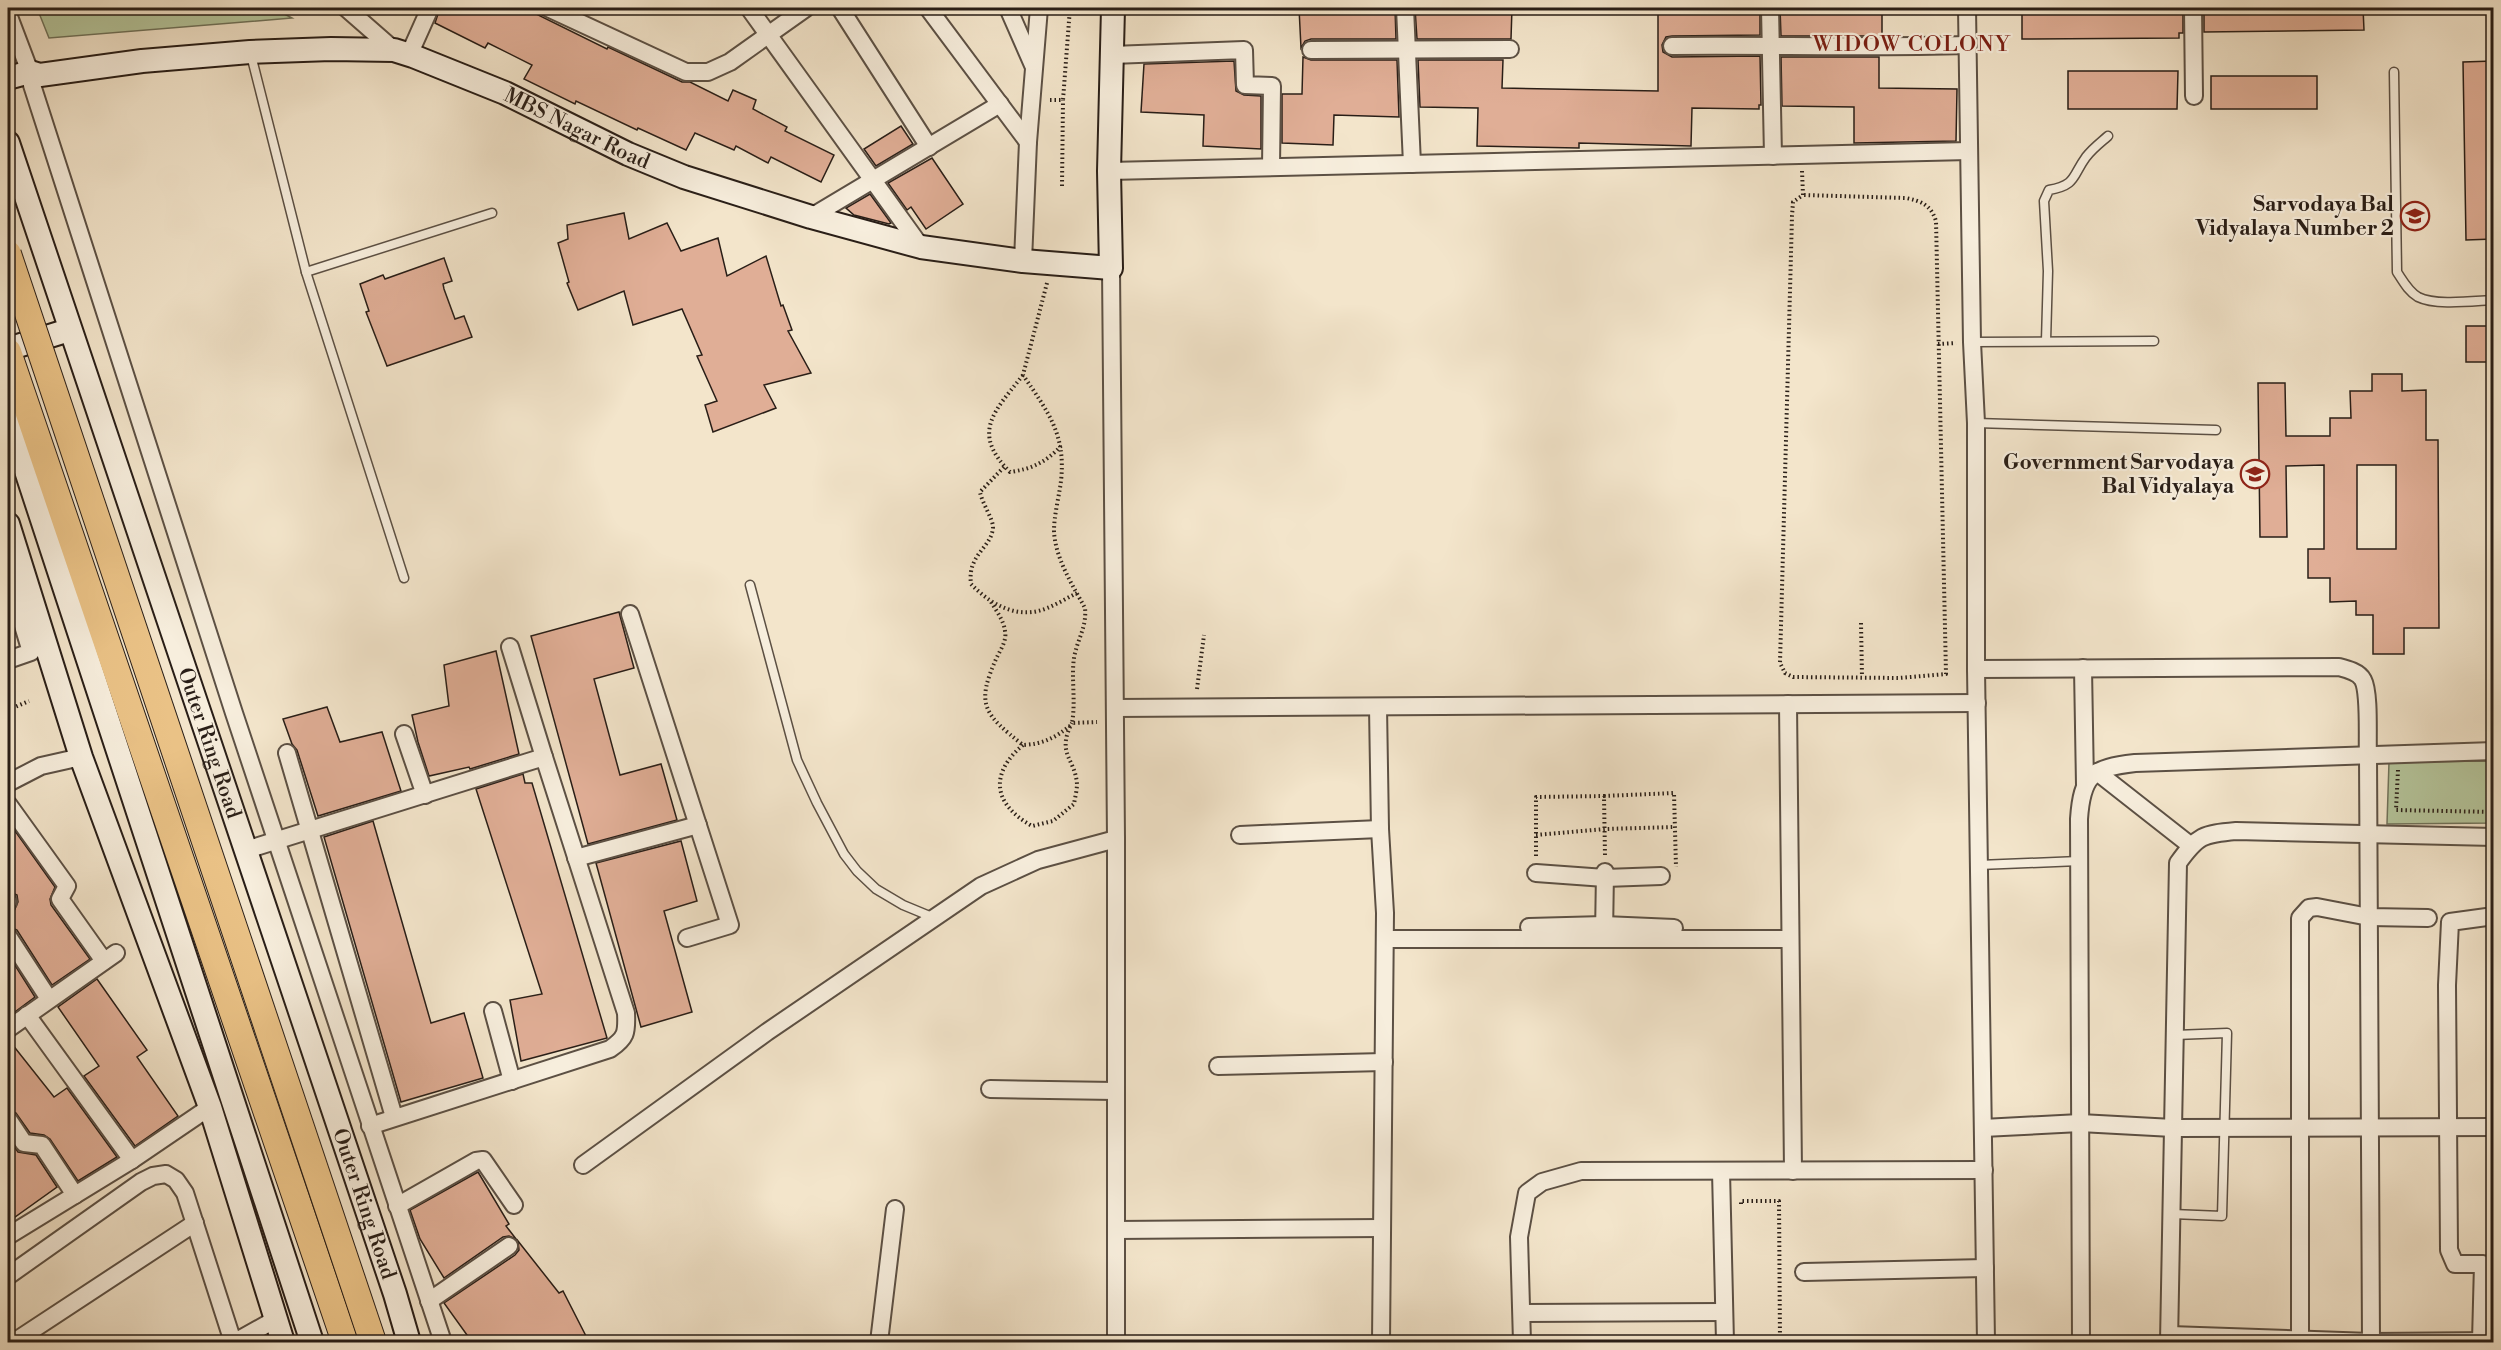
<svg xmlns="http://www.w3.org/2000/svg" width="2501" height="1350" font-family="'Libre Bodoni',serif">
<rect width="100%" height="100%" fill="#f3e5cb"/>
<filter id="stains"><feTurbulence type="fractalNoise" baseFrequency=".00333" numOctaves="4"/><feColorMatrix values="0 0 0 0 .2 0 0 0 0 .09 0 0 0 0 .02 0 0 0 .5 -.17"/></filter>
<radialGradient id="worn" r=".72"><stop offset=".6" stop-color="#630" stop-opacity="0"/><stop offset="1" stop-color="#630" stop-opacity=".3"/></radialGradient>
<g fill="#b5c69c" stroke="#6f725a" stroke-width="1.5">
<path d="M37,8h236l19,10 -243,20z"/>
<path d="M2493,761v62l-106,1 2,-62z"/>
</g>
<g fill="#e0ae96" stroke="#291e17" stroke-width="1.5" fill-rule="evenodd">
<path d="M440,8h94l-2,4 75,37 1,-2 74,35h8l38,19 5,-11 23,10 -3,9 34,18 -2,4 49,24 -13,27 -50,-25 -3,6 -32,-17 -2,4 -39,-17 -9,17 -48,-22 -1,2 -61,-29 -1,3 -51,-25 8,-14 -44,-22 -3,5 -50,-25z"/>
<path d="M1299,8h96l1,31h-85l-6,2 -4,7z"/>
<path d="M1415,8h97l-1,31h-94z"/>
<path d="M1658,8h102v27l-88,1 -6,1 -4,8 1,7 9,5 88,-1 1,49h-2v4l-67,-1 -1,38 -112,-3v5l-102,-2 1,-38 -58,-1 -2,-47h85l-1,28 156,3z"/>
<path d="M1780,8h102v25l-2,3h-99z"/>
<path d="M2022,8h161v25h-4v5l-157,1z"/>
<path d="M2204,8h159l1,22 -160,2z"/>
<path d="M1303,57l8,3h86l2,57 -65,-2 -1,30 -51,-2v-49h20z"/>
<path d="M1781,57h98v31l78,1 -1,52 -102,2v-36l-72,-1z"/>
<path d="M1234,61l2,30 8,4 17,1v53l-58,-3 1,-31 -63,-3 3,-48z"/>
<path d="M2493,61v178l-27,1 -3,-178z"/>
<path d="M2068,71h110l-1,38h-109z"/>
<rect x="2211" y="76" width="106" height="33"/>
<path d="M901,126l12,18 -37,22 -12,-17z"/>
<path d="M932,158l31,46 -37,25 -15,-22 -4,3 -19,-27z"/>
<path d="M870,194l21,29 -2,1 -35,-9 -8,-7z"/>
<path d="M624,213l5,26 38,-16 14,28 37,-13 9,38 39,-20 15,50 2,-1 9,25 -4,1 23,42 -47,12 12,23 -63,24 -8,-27 12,-4 -20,-45 5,-1 -20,-46 -49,16 -9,-34 -46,19 -11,-27 2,-1 -11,-39 10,-4 -1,-14z"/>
<path d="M444,258l8,23 -9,3 1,5 11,30 9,-3 8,21 -85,29 -21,-54 3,-1 -9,-27 23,-9 2,4z"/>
<rect x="2466" y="326" width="27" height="36"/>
<path d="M2372,374h30v17l24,-1v50h12l1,188h-35v26h-31v-39h-17v-14l-26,1v-24h-22v-29h16v-84l-38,1 1,71h-27l-2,-154h27l1,53h44v-18h21l-1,-27h22zM2357,465h39v84h-39z"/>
<path d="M619,612l15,56 -40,11 26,96 41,-11 16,56 -89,24 -57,-208z"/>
<path d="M496,651l23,103 -49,15 -1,-2 -40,9 -11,-34 -6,-27 37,-9 -5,-41z"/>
<path d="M327,707l13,35 42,-10 19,59 -83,25 -21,-66 -5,-6 -9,-25z"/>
<path d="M523,774l2,9h7l75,255 -86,23 -11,-61 32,-6 -66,-205z"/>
<path d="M8,821l47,66 -5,12 1,6 39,54 -38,26 -35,-55 -9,-4v-14l6,-1 4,-9 -1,-7 -9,-4z"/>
<path d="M373,821l58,202 33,-10 19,65 -82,24 -77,-265z"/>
<path d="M681,841l16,60 -33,10 28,101 -51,15 -45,-164z"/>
<path d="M8,954l27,43 -27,20z"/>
<path d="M97,979l50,71 -10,7 41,59 -43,30 -51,-70 15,-10 -41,-59z"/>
<path d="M8,1039l46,58 13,-9 50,69 -39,24 -28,-42 -6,-4 -14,-2 -14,-20 -8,-4z"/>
<path d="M8,1137l10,15 18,3 21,32 -49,35z"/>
<path d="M478,1172l31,52 -3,2 10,13 -7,-3 -6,1 -59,41 -24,-39 -10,-29z"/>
<path d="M518,1241l41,52 4,-2 26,51h-117l-28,-39 71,-48 4,-5z"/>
</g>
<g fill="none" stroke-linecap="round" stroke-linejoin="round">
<g stroke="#5c5044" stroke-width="11">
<g id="lane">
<path d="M251,55l55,217 98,306"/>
<path d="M2394,72l3,200c6,9 11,19 21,25 18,9 55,4 76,3"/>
<path d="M306,272l186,-59"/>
<path d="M2046,341l2,-70 -4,-70 5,-11c28,-5 23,-14 37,-33 7,-9 14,-14 22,-21"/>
<path d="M1972,342l182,-1"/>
<path d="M1976,423l240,7"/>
<path d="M750,585l47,175 20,43 27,51 13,17 19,18 27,16 29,12"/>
<path d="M1979,865l100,-4"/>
<path d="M2172,1214l50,2 5,-183 -52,2"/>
</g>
</g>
<g stroke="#5c5044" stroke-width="20">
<g id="street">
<path d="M346,8l48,42"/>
<path d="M548,8l138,64h22l22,-10 76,-54"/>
<path d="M749,8l172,239"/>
<path d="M840,8l89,139"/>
<path d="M928,8l100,134"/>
<path d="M1008,8l25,57"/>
<path d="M1405,8l7,156"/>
<path d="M1770,8l3,148"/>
<path d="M1967,8l5,334 4,81v246l10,673"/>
<path d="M2193,8l1,88"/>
<path d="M8,14l22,58 2,13 202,628 209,629"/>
<path d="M1672,46c98,-1 197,2 296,-1"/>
<path d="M1311,50l199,-1"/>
<path d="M409,55l21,-47"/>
<path d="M1112,55l132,-5 1,35 27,1 -1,81"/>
<path d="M1109,171l860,-20"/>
<path d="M811,217l189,-113"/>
<path d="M1023,261l5,-119 11,-134"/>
<path d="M1111,268l5,571v503"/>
<path d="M8,576l23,76 -23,8"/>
<path d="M630,614l100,311 -43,13"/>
<path d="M510,647l34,110"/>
<path d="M2083,668l2,117"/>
<path d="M1976,669l363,-2c8,2 20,5 24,13 7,13 4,60 5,76l3,586"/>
<path d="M1788,704l5,467"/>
<path d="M1378,707l2,122 5,84 -4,429"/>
<path d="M1115,708l862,-5"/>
<path d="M404,734l21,61"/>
<path d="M287,753l107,364"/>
<path d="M2097,772l93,73"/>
<path d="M8,783l33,-17 40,-9"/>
<path d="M8,804l59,82 -7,13 44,62"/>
<path d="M1240,835l140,-6"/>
<path d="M246,850l298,-93 82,256c1,20 0,25 -16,36l-240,77"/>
<path d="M576,858l122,-33"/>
<path d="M1536,873l69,5 56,-2"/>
<path d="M8,901v1"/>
<path d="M1529,927l75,-2 70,3"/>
<path d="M1604,935l1,-63"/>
<path d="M8,936l41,63"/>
<path d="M1385,939h405"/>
<path d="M493,1011l19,70"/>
<path d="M27,1015l105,145"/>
<path d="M8,1029l108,-76"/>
<path d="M1218,1066l166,-4"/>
<path d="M990,1089l125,2"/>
<path d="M8,1119l16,24 18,2 33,50"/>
<path d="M1983,1128l97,-5 93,5 321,-1"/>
<path d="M583,1165l184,-133 214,-146 57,-26 78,-21"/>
<path d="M1721,1171l4,171"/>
<path d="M397,1206l79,-45 7,-1 31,45"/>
<path d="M1116,1230l266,-2"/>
<path d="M8,1236l124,-76 78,-53"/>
<path d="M1804,1272l181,-4"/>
<path d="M8,1276l133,-94 12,-6 13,-2 10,6 9,13 48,149"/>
<path d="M429,1301l80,-55"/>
<path d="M1522,1313l201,-1"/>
<path d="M2170,1335l201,7 123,-1"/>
<path d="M2300,1339v-421l9,-10 8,-1 52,10 59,1"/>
<path d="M2481,1341l2,-77h-28l-6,-14 -2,-265 3,-63 44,-6"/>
<path d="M14,1342l181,-119"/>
<path d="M235,1342l41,-23"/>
<path d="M879,1342l16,-133"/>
<path d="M1522,1342l-3,-105 8,-44 15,-11 39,-11 403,-1"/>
<path d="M2081,1342l-2,-523c3,-44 13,-51 56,-56l359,-12"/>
<path d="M2169,1342l9,-479c20,-28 25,-29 58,-32l258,6"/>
</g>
</g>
<g stroke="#291e17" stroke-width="26">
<g id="secondary">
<path id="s1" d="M8,78l22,-6 10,3 102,-14 108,-9 81,-3 63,1 19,6 92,37 123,61 56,23 127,40 110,30 102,14 88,7 -2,-97 4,-163"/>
<path id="s2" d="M8,143l387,1151 14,48"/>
<path d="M8,349l61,-19"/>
<path d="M8,416l304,926"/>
<path d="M8,524l73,233 129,350 73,235"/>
</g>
</g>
<g stroke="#291e17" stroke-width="28">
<path id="primary" d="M8,352l337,990"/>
</g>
<g stroke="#291e17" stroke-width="4" stroke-dasharray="1.5 3" stroke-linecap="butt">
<path d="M262,8l30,5 16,-2 2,-3"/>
<path d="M1050,100h13l7,-92"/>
<path d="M1802,171l1,24 -10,7 -1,14 -12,447 5,10 8,4 106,1 47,-4 -10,-453c-5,-16 -15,-20 -30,-23l-103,-3"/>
<path d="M1062,186l1,-86"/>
<path d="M1047,283l-24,92c25,37 43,59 38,106 -2,16 -7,34 -7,50 1,27 19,55 31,77 2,19 -8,32 -11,50 -3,20 2,43 -2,65l25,-1"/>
<path d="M1938,344l18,-1"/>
<path d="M1023,375c-28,36 -53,57 -13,97 22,-3 36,-10 51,-26"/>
<path d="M1004,467l-24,25c2,11 13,27 13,35 -1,21 -26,27 -22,57 17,18 41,33 67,27 13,-3 27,-12 39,-18"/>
<path d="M991,602c5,8 13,19 14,29 2,9 -4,18 -8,26 -22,48 -13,57 26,88 20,-1 32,-7 48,-20"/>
<path d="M1861,623l1,54"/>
<path d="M1197,689l7,-54"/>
<path d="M8,710l21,-9"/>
<path d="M1023,745c-34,29 -30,59 9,81l21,-5 21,-17c1,-6 3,-14 3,-20 -2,-26 -21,-30 -5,-61"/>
<path d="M2398,770l-2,40 98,2"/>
<path d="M1604,796l70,-3 2,74"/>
<path d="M1536,835l69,-6 70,-2"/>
<path d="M1536,856v-59l68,-1 1,60"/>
<path d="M1741,1204v-3h38l1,141"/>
</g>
<use href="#lane" stroke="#f7eedd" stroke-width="8"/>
<use href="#street" stroke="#f7eedd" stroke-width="16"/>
<use href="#secondary" stroke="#f7eedd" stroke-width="22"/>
<use href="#primary" stroke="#eac286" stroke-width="26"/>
<g stroke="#291e17" stroke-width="28" stroke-linecap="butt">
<path id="primary-bridge" d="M8,254l365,1088"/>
</g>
<use href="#primary-bridge" stroke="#eac286" stroke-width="26"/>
</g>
<defs>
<g id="school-ring" transform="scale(1.5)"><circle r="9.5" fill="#f7eedd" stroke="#8f2418" stroke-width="1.5"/><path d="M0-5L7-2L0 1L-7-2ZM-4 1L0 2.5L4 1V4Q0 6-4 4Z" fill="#8f2418"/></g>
</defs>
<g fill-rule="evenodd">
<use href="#school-ring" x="2415" y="216"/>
<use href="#school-ring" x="2255" y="474"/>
</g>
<g text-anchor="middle" stroke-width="4.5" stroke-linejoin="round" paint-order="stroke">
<g font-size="21" fill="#291e17" stroke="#f7eedd">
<text dy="7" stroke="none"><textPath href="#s1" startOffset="588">MBS Nagar Road</textPath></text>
<text dy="7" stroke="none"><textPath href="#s2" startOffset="633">Outer Ring Road</textPath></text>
<text dy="7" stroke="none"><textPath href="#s2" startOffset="1119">Outer Ring Road</textPath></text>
</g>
<g font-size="21" font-weight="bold" fill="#291e17" stroke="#f7eedd" text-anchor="end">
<text x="2394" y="211">Sarvodaya Bal<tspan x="2394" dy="24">Vidyalaya Number 2</tspan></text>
<text x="2234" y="469">Government Sarvodaya<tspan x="2234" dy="24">Bal Vidyalaya</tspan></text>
</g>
<g font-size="22" letter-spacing="1.5" fill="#7a1f14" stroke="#f7eedd">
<text x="1912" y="51">WIDOW COLONY</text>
</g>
</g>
<rect width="2501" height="1350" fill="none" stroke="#f3e5cb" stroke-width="30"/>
<rect x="9" y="9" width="2483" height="1332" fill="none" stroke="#291e17" stroke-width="3"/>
<rect x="15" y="15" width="2471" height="1320" fill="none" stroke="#291e17" stroke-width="1.5"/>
<rect width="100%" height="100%" filter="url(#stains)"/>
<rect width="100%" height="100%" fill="url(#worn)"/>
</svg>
